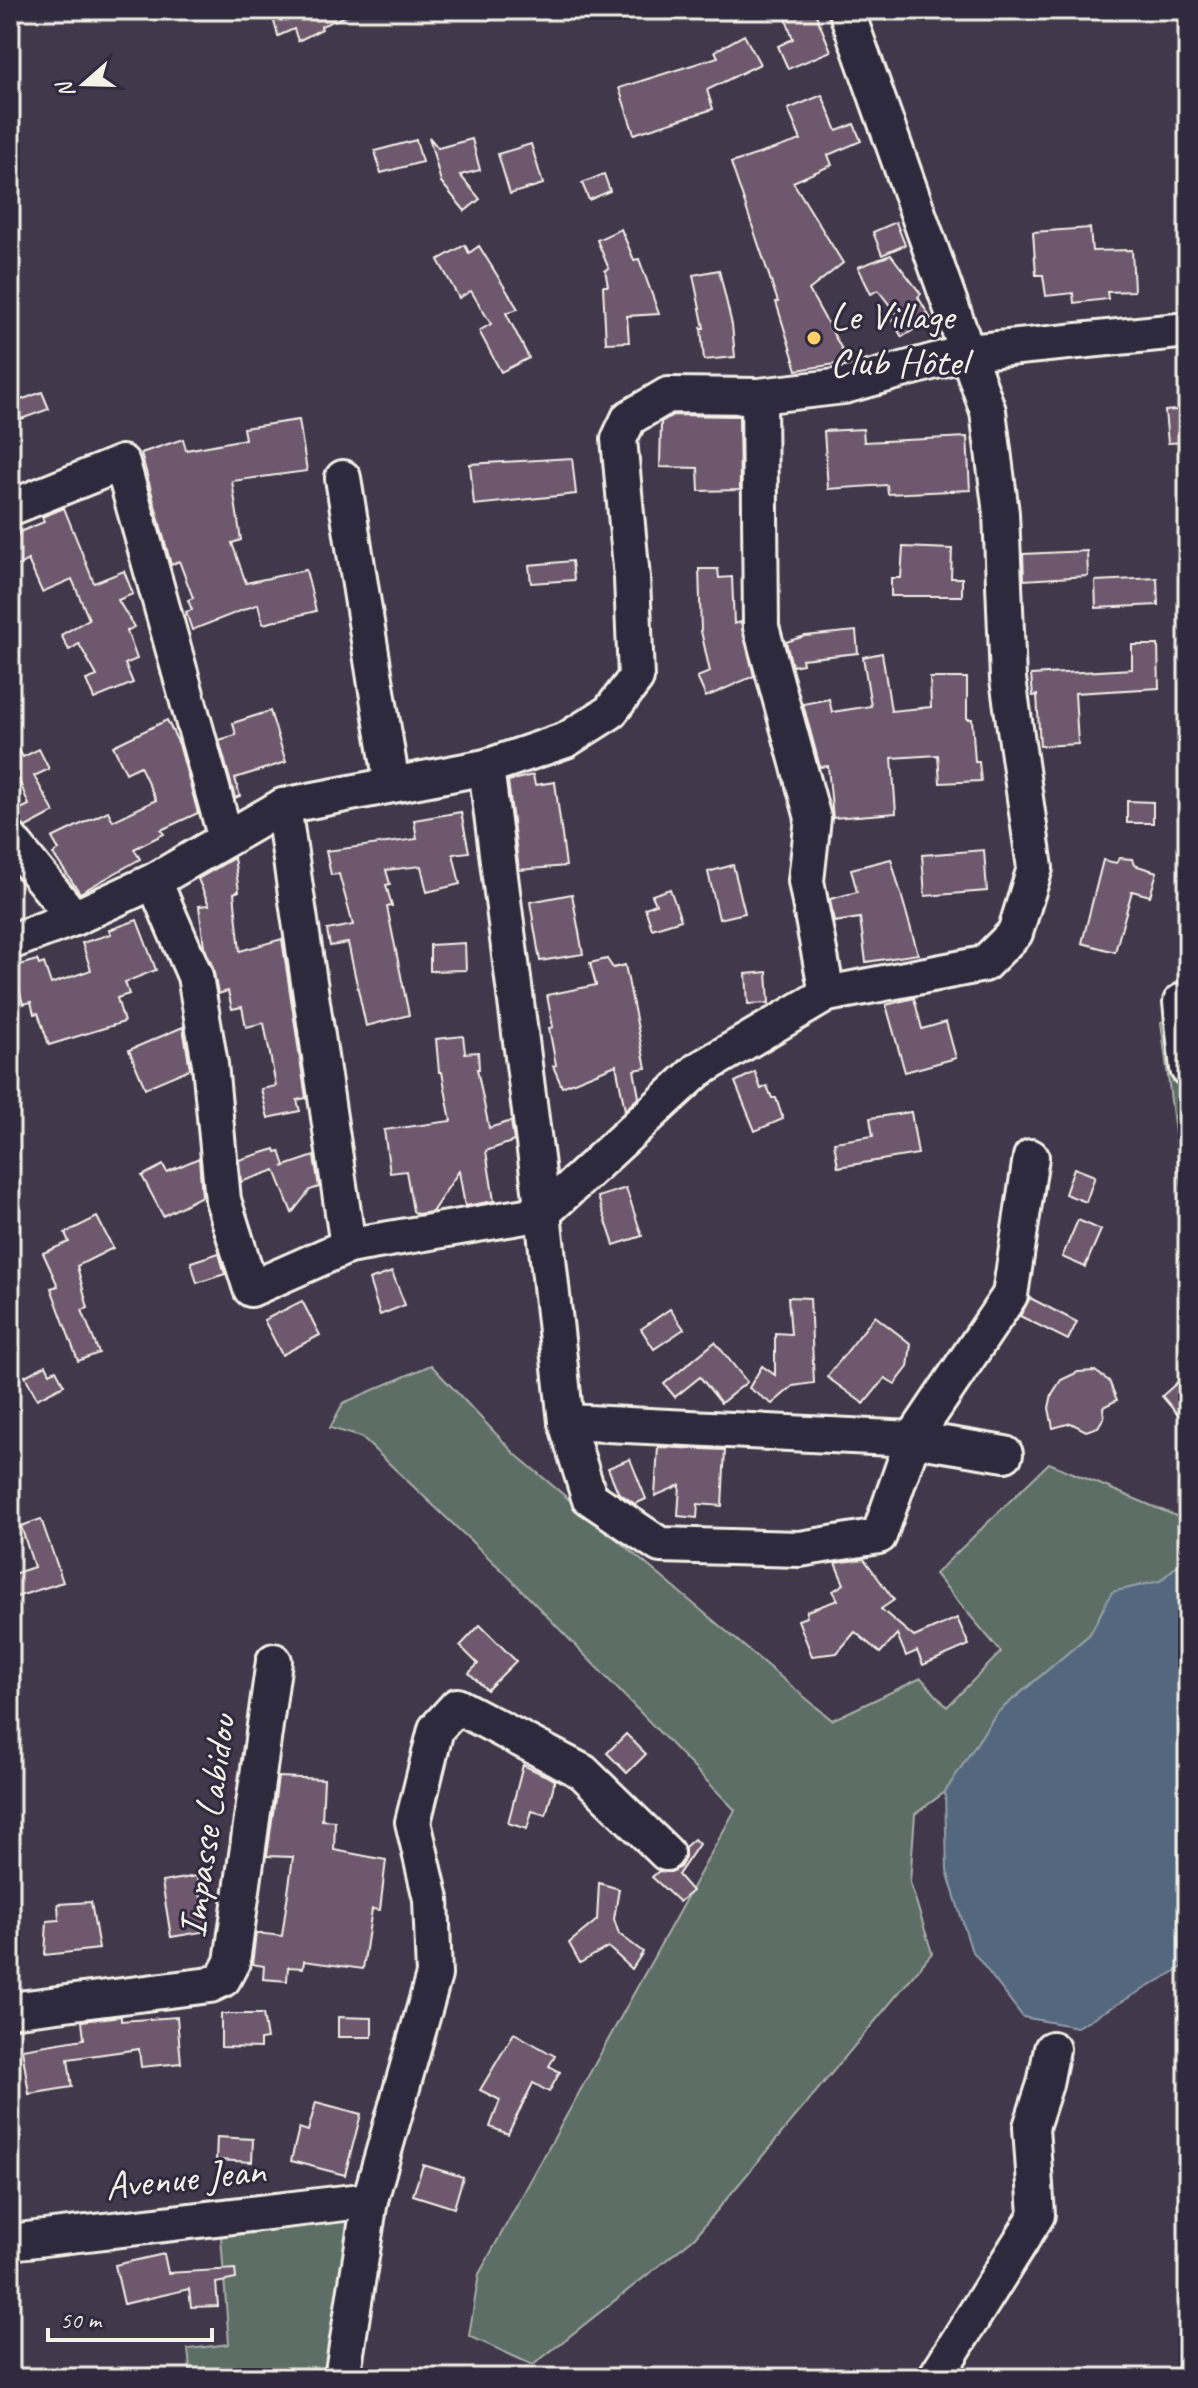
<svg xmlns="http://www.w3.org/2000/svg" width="1198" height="2388" font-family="Caveat,sans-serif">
<rect width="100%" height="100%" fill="#42384c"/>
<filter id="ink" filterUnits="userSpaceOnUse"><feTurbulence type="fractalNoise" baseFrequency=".0125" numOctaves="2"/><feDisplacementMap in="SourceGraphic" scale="16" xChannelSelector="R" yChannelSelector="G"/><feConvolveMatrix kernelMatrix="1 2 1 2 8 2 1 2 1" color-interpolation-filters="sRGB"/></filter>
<g filter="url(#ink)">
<g fill="#5d6e66" stroke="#a8b0a7" stroke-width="2">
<path d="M1188,1009v225l-27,-212z"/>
<path d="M431,1365l84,89 317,266 89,-42 26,29 54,-55 -66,-78 114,-111 139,58v35l-28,25 -48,11 -22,42 -94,80 -51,78 -30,22 -5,68 22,71 -238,285 -161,127 -64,-29 10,-62 256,-464 -228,-235 -146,-138 -31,-9 13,-25z"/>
<path d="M363,2211l-30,167h-142l-3,-29 41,-5 -9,-120z"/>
</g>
<path fill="#53677e" stroke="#939ea8" stroke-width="2" d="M1188,1556v408l-111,63 -54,-10 -52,-68 -24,-78 -2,-79 51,-78 94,-80 22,-42 48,-11z"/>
<g fill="#6e596e" stroke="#f4f1e8" stroke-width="2">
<path d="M271,10h86l1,1 -37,15 1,3 -24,12 -4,-12 -16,7z"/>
<path d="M783,10h31l17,41 -43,18 -10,-23 15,-7z"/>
<path d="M744,35l16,29 -53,26 6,19 -79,25 -15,-46 99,-31 -3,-6z"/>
<path d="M822,95l15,36 17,-7 7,17 -33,14 4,10 -39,17 50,81 -34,27 40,72 -52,8 -21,-68h2l-47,-139 70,-23 -13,-31z"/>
<path d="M429,137l9,11 34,-9 8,31 -20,5 20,24 -15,12 -24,-29z"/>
<path d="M416,140l6,22 -41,11 -6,-22z"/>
<path d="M531,144l12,40 -33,10 -12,-40z"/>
<path d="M604,174l6,17 -21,9 -7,-17z"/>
<path d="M896,222l9,23 -23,10 -9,-23z"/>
<path d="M1090,228l2,23 40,-1 2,41 -27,1 1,7 -34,4 -1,-10 -27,3 -3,-21h-7l-3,-43z"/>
<path d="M621,229l13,31 5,-1 20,55 -32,2 2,26 -23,1 -3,-57h5l-3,-16 4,-1 -12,-29z"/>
<path d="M465,245l4,8 10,-7 39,63 -12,4 23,45 -28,14 -22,-41 12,-7 -20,-33 -12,7 -21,-38z"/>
<path d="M891,255l30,39 -3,3 13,22 -29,18 -10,-17 6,-4 -20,-26 -7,4 -13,-27z"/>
<path d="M719,270l13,55 3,32 -31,3 -3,-32h3l-11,-53z"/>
<path d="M42,392l7,17 -39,14v-19z"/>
<path d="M1188,409v33l-20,1 -3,-32z"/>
<path d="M673,415l66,1 1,74 -41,1 -1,-23 -38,-1 1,-45z"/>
<path d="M299,420l8,51 -75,10 9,59 -9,3 14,40 60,-13 10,41 -53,13 -5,-20 -66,26 -6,-18 6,-2 -4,-10 5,-2 -14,-37 -8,4 -30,-112 42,-14 3,11 59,-11 -2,-11z"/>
<path d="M863,429l1,13 103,-5 3,53 -82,4 -1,-9 -59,4 -4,-58z"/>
<path d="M572,458l4,36 -102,11 -4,-41z"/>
<path d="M64,508l30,75 30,-12 9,23 -15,6 16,27 -7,4 10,28 -12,5 8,19 -39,16 -8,-19 11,-4 -18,-32 -10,6 -8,-15 28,-16 -17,-40 -30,13 -14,-32 -18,10v-30l8,-5 -1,-2 27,-11 -2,-5z"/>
<path d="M903,547l49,2 -1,29h11v18h-71v-18h10z"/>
<path d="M1087,551l1,25 -64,4 -1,-26z"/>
<path d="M572,561l2,19 -43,3 -2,-18z"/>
<path d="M699,569h19l1,9 13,-1 2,47 7,-2 13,54 -48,21 -9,-20 13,-5 -9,-41z"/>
<path d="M1157,578l1,27 -62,3 -1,-27z"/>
<path d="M856,631l2,22 -56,6 1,5 -11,2 -6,-24 19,-6z"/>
<path d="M1132,645h26l1,43 -84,5 3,51 -38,2 -3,-51 -4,1 -2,-21 101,-6z"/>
<path d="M882,653l9,58 40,-4 -1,-29h37v41h5l3,43h4l2,19 -41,2 -2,-28 -46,3 4,55 -63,5 -5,-52 -8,1 -17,-63 26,-5 3,13 39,-6 -8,-49z"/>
<path d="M270,711l16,51 -51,16 5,18 -5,2 -16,-58 17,-5 -3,-12z"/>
<path d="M167,720l12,24 19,69 -37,17 3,4 -30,15 6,10 -60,34 -27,-39 6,-4 -7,-12 56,-27 5,10 43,-21 -16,-34 -14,7 -13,-27z"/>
<path d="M17,747l6,10 16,-8 10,20 -15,7 20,36 -28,15 -16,-9v-4l19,-9 -19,-47v-7z"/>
<path d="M533,775l2,10 20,-3 11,84 -47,4 -11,-89z"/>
<path d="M1127,801l26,1v21h-26z"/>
<path d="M461,812l8,40 -16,2 7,30 -33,8 -6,-26 -35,4 4,14 -4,1 6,21 -5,1 22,108 -43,11 -18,-83 -18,3 -3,-16 26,-5 -14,-51 -8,1 -5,-24 91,-12 -3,-19z"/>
<path d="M984,850l3,41 -62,5 -3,-41z"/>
<path d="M234,858l5,33 -5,2 6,58 42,-12 24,159 -9,2 3,11 -32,7 -7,-29 15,-3 -12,-63 -18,4 -4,-20 -10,2 -4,-18 -10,3 -5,-26 -9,-22 -5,-40 10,-1 -11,-26z"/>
<path d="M1120,858l12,1 2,6 23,7 -7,24 -18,-5 -17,61 -33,-9 21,-83 13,3z"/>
<path d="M891,859l27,95 -52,8 -6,-44 -26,4 -4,-23 27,-7 -6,-23z"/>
<path d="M733,865l12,48 -26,6 -11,-47z"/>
<path d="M670,889l11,31 -29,9 -7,-21 11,-4 -4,-9z"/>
<path d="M572,894l11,60 -43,7 -10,-59z"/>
<path d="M137,920l19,50 -31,12 4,12 -12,4 7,24 -75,23 -11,-32 -4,1 -3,-12 -8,2 -10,-37 24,-7 2,5 5,-2 7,21 40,-14 -9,-27 29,-9 -2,-4z"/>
<path d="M465,943l1,27 -36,1v-26z"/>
<path d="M607,959l6,9 12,-3 21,103 -12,2 5,27 -14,13 -9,-45 -54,22 -9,-21 3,-1 -7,-37 4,-1 -6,-32 49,-10 -6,-22z"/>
<path d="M767,972l2,31 -21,1 -2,-30z"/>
<path d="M914,998l8,31 24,-7 10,36 -51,14 -19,-67z"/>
<path d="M183,1027l7,42 -45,19 -16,-38z"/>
<path d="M463,1036l2,17 13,-1 1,17h-2l12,59 22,-7 3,20 -28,10 8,50 -29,5 -6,-35 -27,41 -15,2 -4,-3 -7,-40 -16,2 -6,-43 67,-9 -9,-49h-3l-3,-33z"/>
<path d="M755,1072l6,17 6,-3 5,12h4l7,21 -28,12 -20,-49z"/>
<path d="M911,1112l7,42 -80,13 -4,-25 39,-6 -3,-18z"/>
<path d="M275,1149l1,3 4,-1 5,15 -3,1 32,-11 5,31 -9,3 -18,23 -17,-43 -34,12 -2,-22z"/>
<path d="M199,1158l3,38 -39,20 -21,-40 21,-11 4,7z"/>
<path d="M1074,1168l21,8 -9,26 -21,-8z"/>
<path d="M626,1188l16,48 -28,9 -16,-48z"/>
<path d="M97,1217l16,31 -36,18 11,42 -6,2 17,43 -21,8 -27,-73 7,-2 -15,-33 26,-11 -4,-9z"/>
<path d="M1078,1220l23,10 -16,37 -23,-10z"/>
<path d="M219,1253l6,21 -28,9 -6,-21z"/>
<path d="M392,1272l13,33 -25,10 -11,-35z"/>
<path d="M788,1297l22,1 4,85 -21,3 -21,18 -23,-16 13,-22 13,9v-42l16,1z"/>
<path d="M1030,1298l47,24 -9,18 -48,-24z"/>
<path d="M302,1301l18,34 -38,20 -18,-35z"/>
<path d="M670,1309l14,20 -30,20 -13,-20z"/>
<path d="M875,1316l36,28 -3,23 -13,17 -10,-6 -21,26 -37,-27z"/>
<path d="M715,1342l32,40 -26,21 -21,-26 -25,20 -11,-13z"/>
<path d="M46,1365l4,8 6,-3 8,15 -27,14 -12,-23z"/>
<path d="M1095,1371l14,10 8,19 -14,7 1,10 -6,10 -12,4 -15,-8 -18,5 -4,-20 3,-14 9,-14 17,-8z"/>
<path d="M1179,1381l9,10v36l-26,-31z"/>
<path d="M658,1447l67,3 -3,56 -24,-2 -1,14 -19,-2 2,-31 -25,11z"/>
<path d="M630,1459l16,40 -11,5 -17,-12 -10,-24z"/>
<path d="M41,1519l22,63 -53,17v-24l24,-8 -13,-41z"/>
<path d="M864,1559l30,41 -13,9 33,28 43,-19 12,27 -46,20 -6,-14 -11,5 -9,-22 -17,19 -25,-21 -18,21 -25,3 -14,-36 8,-3 1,-6 31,-11 -5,-9 11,-7 -9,-21z"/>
<path d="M480,1625l36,36 -29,29 -18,-17 9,-9 -18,-18z"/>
<path d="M626,1734l20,20 -19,19 -20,-20z"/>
<path d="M523,1765l32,15 -9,35 -14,-4 -5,18 -19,-6z"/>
<path d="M278,1777l46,2 -2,41 13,1 -1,29 52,10 -6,50 -8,-1 -9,60 -59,-8 -1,7 -15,-1 -1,14 -24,-2 1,-13 -12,-2 4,-31 26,3 11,-79 -26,-1z"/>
<path d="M694,1839l5,5 -21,31 14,16 -13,11 -27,-25 7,-6 12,1 9,-5 5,-10v-10z"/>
<path d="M197,1876l10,55 -36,6 -9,-55z"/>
<path d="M599,1883l20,6 -5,30 5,15 24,18 -11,17 -24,-22 -28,16 -11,-20 28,-23z"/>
<path d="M91,1902l8,47 -54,6 2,-34 12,-1 -1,-16z"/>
<path d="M221,2014h42l4,25 -7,1v8l-39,-1z"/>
<path d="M121,2016v5l56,-4 4,46 -40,4 -2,-18 -71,10 4,28 -43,7 -7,-45 62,-10 -2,-18z"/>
<path d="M338,2017l34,1v19h-34z"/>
<path d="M514,2033l41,23 -6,10 11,6 -11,20 -16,-9 -25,51 -18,-7 10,-27 -20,-10z"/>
<path d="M316,2102l45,12 -16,61 -54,-14 8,-33 9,3z"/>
<path d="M217,2137l36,2 -1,23 -36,-2z"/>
<path d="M423,2165l40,12 -9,31 -41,-13z"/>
<path d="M164,2254l4,19 67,-4 1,10 -20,4 2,23 -27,1 -2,-18 -65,15 -9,-39z"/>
</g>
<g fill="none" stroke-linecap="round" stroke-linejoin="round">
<g stroke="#f4f1e8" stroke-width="40">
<g id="minor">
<path d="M759,396l2,231 52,191 -7,63 21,113"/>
<path d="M343,478l49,307"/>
<path d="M10,508l112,-45 104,376"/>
<path d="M486,767l57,446 23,209 347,17 92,15"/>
<path d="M283,806l65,440"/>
<path d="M10,839l64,79"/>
<path d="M154,881l41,95 15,88 13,136 28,89 97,-43 195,-33 155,-143 129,-76 157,-30 31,-31 20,-65 -27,-189 -7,-166 -13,-102 -142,-401"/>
<path d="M10,942l64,-24 80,-37 129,-75 203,-39 80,-27 44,-28 26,-34 -4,-100 -13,-139 10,-21 39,-23 91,1 85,-10 124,-34 220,-22"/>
<path d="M1188,998l-7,4 7,67"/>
<path d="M566,1422l23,75 71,48 140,4 79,-13 34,-97 97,-144 21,-138"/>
<path d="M10,2010l200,-25 13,-6 9,-17 42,-301"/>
<path d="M10,2242l360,-42"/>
<path d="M342,2378l28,-178 64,-225 -3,-76 -18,-77 23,-93 21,-23 126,66 83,81"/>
<path d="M935,2378l102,-163 -6,-88 14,-43 7,-35"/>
</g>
</g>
<use href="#minor" stroke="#2f2a3d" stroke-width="34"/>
</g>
</g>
<circle fill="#ffd166" stroke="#2f2a3d" stroke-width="3" cx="814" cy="338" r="8"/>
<g text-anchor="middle" stroke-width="6" stroke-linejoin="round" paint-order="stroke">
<g font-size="40" fill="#f4f1e8" stroke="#2f2a3d" text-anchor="start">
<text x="830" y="329">Le Village<tspan x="830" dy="46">Club Hôtel</tspan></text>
</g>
<g font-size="40" fill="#f4f1e8" stroke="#2f2a3d">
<text transform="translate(206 1826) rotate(-82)" y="14">Impasse Labidou</text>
<text transform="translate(185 2177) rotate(-6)" y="14">Avenue Jean</text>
</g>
</g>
<rect width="1198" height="2388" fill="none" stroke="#2f2a3d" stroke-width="40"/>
<rect x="20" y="20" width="1158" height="2348" fill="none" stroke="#f4f1e8" stroke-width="3" filter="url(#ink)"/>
<g transform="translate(84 84) rotate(250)" stroke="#2f2a3d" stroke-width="6" paint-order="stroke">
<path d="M0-6L14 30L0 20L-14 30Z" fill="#f4f1e8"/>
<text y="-12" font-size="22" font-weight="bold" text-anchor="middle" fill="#f4f1e8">N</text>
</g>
<path d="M48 2328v12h164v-12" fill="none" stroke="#f4f1e8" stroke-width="4"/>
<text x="60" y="2328" font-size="24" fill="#f4f1e8" stroke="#2f2a3d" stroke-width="6" paint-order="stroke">50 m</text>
</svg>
